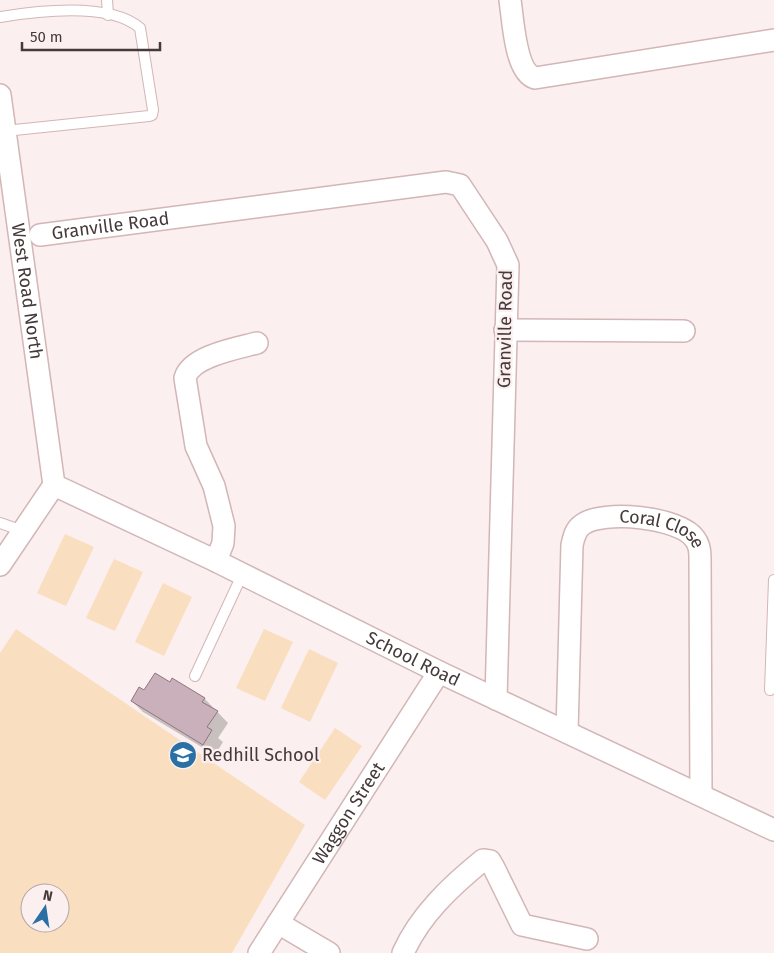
<svg xmlns="http://www.w3.org/2000/svg" width="774" height="953" font-family="'Fira Sans',sans-serif">
<rect width="100%" height="100%" fill="#fbefef"/>
<g fill="#fadec0" fill-rule="evenodd">
<path d="M65,534l29,13 -28,59 -29,-13z"/>
<path d="M114,559l29,13 -28,59 -29,-13z"/>
<path d="M163,583l29,14 -28,59 -29,-14z"/>
<path d="M16,629l289,196 -73,128h-232v-300zM30,893h30v30h-30z"/>
<path d="M264,629l29,13 -28,59 -29,-13z"/>
<path d="M309,649l29,14 -28,59 -29,-14z"/>
<path d="M335,728l27,18 -37,54 -26,-18z"/>
</g>
<path fill="#0003" d="M170,684l34,14 24,25 -10,15 5,4 -8,13 -72,-43 -11,-11 12,-9z"/>
<path fill="#cab0bb" stroke="#8e7681" d="M155,673l15,9 2,-4 33,20 -3,4 16,9 -11,16 5,3 -9,15 -72,-44 8,-14 5,3z"/>
<g fill="none" stroke-linecap="round" stroke-linejoin="round">
<g stroke="#d3b6b6" stroke-width="12">
<g id="lane">
<path d="M107,0l1,15"/>
<path d="M0,17c37,-6 110,-15 140,11l13,82 -1,5 -3,1 -144,15"/>
<path d="M0,523l23,8"/>
<path d="M195,676l47,-101"/>
<path d="M770,690l4,-110"/>
</g>
</g>
<g stroke="#d3b6b6" stroke-width="24">
<g id="street">
<path d="M510,0c3,19 5,72 25,78l239,-38"/>
<path id="s1" d="M0,95l54,390"/>
<path id="s2" d="M40,235l406,-53 14,3 37,56 11,24 -12,434"/>
<path d="M505,330l179,1"/>
<path id="s3" d="M54,485l162,76 223,111 335,158"/>
<path d="M216,561l7,-18 1,-17 -10,-40 -18,-40 -11,-68c6,-22 53,-30 72,-35"/>
<path d="M0,565l54,-80"/>
<path id="s4" d="M567,732l5,-187c2,-8 3,-15 10,-20 20,-16 99,-8 113,14 4,5 5,12 5,18l1,238"/>
<path d="M278,923l51,30"/>
<path id="s5" d="M259,953l180,-281"/>
<path d="M403,953c17,-38 48,-67 80,-93l7,1 4,7 28,57 65,14"/>
</g>
</g>
<use href="#lane" stroke="#fff" stroke-width="10"/>
<use href="#street" stroke="#fff" stroke-width="21"/>
</g>
<defs>
<g id="school-disc" transform="scale(1.4375)"><circle r="9.5" fill="#2a70a5" stroke="#fbefef"/><path d="M0-5L7-2L0 1L-7-2ZM-4 1L0 2.5L4 1V4Q0 6-4 4Z" fill="#fff"/></g>
</defs>
<g fill-rule="evenodd">
<use href="#school-disc" x="183" y="755"/>
</g>
<g text-anchor="middle" stroke-width="4.5" stroke-linejoin="round" paint-order="stroke">
<g font-size="18" fill="#45393a" stroke="#fbefef">
<text dy="6" stroke="none"><textPath href="#s2" startOffset="71">Granville Road</textPath></text>
<text dy="6" stroke="none"><textPath href="#s1" startOffset="198">West Road North</textPath></text>
<text transform="translate(505 329) rotate(-89)" y="6">Granville Road</text>
<text dy="6" stroke="none"><textPath href="#s4" startOffset="294">Coral Close</textPath></text>
<text dy="6" stroke="none"><textPath href="#s3" startOffset="399">School Road</textPath></text>
<text dy="6" stroke="none"><textPath href="#s5" startOffset="166">Waggon Street</textPath></text>
</g>
<g font-size="18" fill="#45393a" stroke="#fbefef" text-anchor="start">
<text x="202" y="761">Redhill School</text>
</g>
</g>
<g transform="translate(45 908) rotate(13)"><circle r="24" fill="#fbefef" stroke="#b2a6a7"/>
<path d="M0-4L9 19L0 12L-9 19Z" fill="#2a70a5"/>
<text y="-8" font-size="14" font-weight="bold" text-anchor="middle" fill="#45393a">N</text>
</g>
<path d="M22 42v8h138v-8" fill="none" stroke="#45393a" stroke-width="2.5"/>
<text x="30" y="42" font-size="15" fill="#45393a" stroke="#fbefef" stroke-width="4" paint-order="stroke">50 m</text>
</svg>
